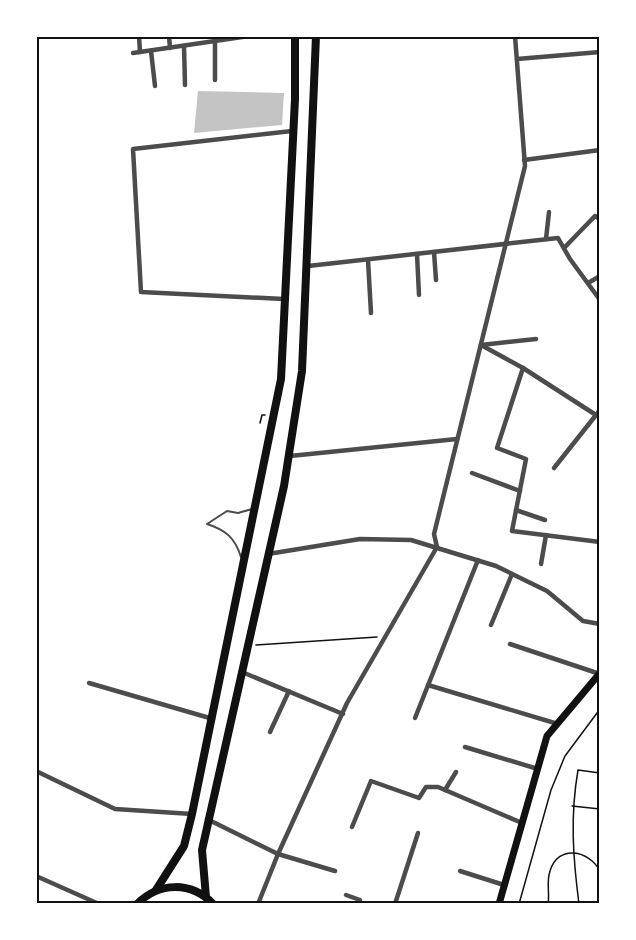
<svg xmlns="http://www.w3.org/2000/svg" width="636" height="940" font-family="Helvetica,sans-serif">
<rect width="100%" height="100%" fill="#fff"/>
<path fill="#c4c4c4" d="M198,91l86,2 -2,32 -88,8z"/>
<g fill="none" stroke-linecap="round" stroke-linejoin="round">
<g stroke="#111" stroke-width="1.5">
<path d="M260,423l2,-8h3"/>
<path d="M256,645l121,-8"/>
<path d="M572,806l28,3"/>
<path d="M519,904l32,-114 14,-34 35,-47"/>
<path d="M548,904c2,-11 -2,-21 2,-33 8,-27 39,-21 50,0"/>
<path d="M579,904c-6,-46 -9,-88 -1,-134l22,3"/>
</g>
<path stroke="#4c4c4c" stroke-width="2" d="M241,557c-6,-19 -15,-27 -34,-33l20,-13 11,2 14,-4"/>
<g stroke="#4c4c4c" stroke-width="4.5">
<path d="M139,36l1,16"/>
<path d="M169,36l1,12"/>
<path d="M464,36h1"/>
<path d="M184,46l1,39"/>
<path d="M151,51l4,35"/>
<path d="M133,53l116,-17"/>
<path d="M517,59l83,-7"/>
<path d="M215,80v-39"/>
<path d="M524,160l76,-10"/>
<path d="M546,239l3,-27"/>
<path d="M564,248l31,-32 5,3"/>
<path d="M434,252l2,28"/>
<path d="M417,254l2,41"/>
<path d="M368,260l3,53"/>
<path d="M308,266l250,-28 12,21 30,41"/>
<path d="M588,283l12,-7"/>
<path d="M284,299l-143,-7 -8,-143 159,-18"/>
<path d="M481,345l42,23 73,47"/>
<path d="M481,345l55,-6"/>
<path d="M523,368l-26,80 29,11 -14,72 88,11"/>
<path d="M290,456l167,-17"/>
<path d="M554,468l46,-58"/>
<path d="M472,473l48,18"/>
<path d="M516,510l29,10"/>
<path d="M437,547l-3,-13 91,-368 -10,-130"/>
<path d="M268,554l92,-15 51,1 85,26 51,25 36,30 17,3"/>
<path d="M541,564l5,-29"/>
<path d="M491,625l21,-51"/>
<path d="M510,644l90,30"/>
<path d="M242,672l101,42"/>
<path d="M89,683l124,36"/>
<path d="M428,685l130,39"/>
<path d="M415,718l63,-158"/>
<path d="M270,732l19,-41"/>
<path d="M36,745v-1"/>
<path d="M465,747l73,22"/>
<path d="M36,771l79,38 77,5"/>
<path d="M445,790l11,-18"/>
<path d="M207,819l71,35 57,17"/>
<path d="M352,827l19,-46 48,17 7,-11h12l84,36"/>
<path d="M460,871l44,14"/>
<path d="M36,876l63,28"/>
<path d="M346,895l14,5 -1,4"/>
<path d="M258,904l20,-50 69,-151 90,-156"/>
<path d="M395,904l23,-71"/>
</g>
<path stroke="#111" stroke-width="7" d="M499,904l48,-168 53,-63"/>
<g stroke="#111" stroke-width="8">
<path d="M156,890l28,-44 8,-32 89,-435 14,-280v-63"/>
<path d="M206,897l-4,-47 82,-364 18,-115 14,-335"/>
<path d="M137,904c22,-22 54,-23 76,0"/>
</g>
</g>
<rect width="636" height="940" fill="none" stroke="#ffffff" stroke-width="75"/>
<rect x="38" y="38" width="560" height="864" fill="none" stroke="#111" stroke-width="2"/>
</svg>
